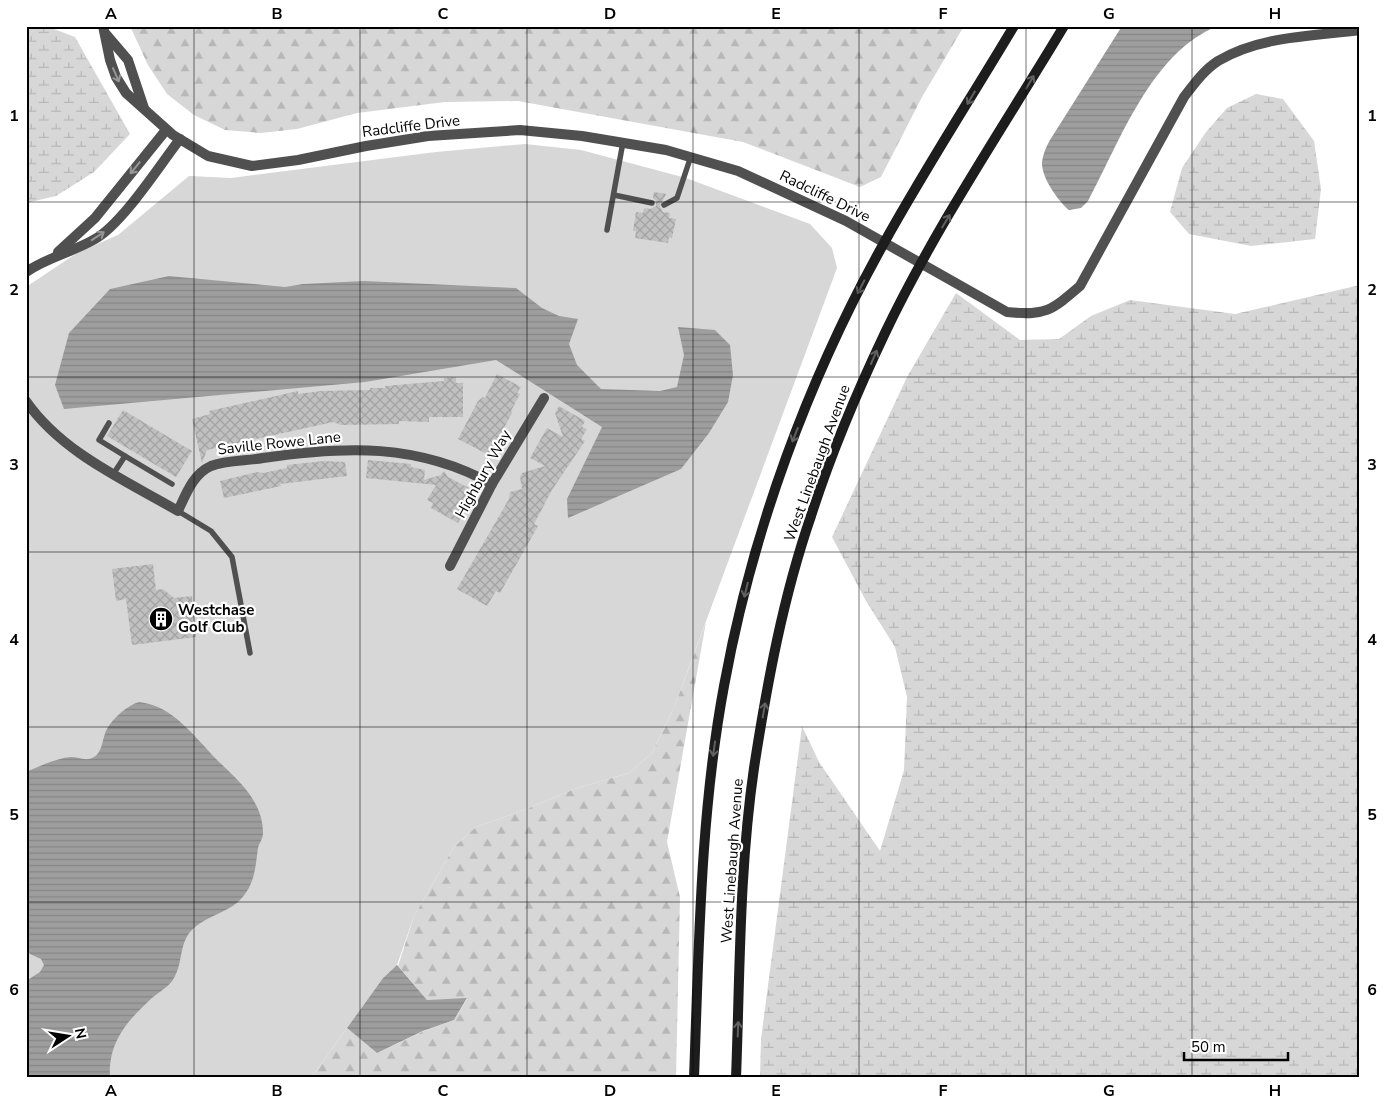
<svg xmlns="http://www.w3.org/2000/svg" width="1386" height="1104" font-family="'Nunito Sans',sans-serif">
<defs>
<pattern id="forest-firs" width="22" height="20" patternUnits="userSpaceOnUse" patternTransform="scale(1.25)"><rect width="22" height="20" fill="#d7d7d7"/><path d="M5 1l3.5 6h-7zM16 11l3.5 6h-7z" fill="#b7b7b7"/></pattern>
<pattern id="wetland-marsh" width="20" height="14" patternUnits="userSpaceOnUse" patternTransform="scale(1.25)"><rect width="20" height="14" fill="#d7d7d7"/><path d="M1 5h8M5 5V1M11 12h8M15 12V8" fill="none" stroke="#b7b7b7"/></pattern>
<pattern id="water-rules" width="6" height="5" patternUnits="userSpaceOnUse" patternTransform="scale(1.25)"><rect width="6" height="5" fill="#9e9e9e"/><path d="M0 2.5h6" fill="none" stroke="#868686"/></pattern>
<pattern id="building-cross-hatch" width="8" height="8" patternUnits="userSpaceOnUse" patternTransform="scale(1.25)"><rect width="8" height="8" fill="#c0c0c0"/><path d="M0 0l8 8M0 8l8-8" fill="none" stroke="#a3a3a3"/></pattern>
</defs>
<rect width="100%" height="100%" fill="#fff"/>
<path fill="#d7d7d7" d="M525,144l56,6 105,28 124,46 22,24 5,20 -162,437 -23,48 -23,20 -55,16 -47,20 -51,18 -22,20 -40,69 -17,49 -14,13 -72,100h-285v-687l3,-1 -3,-6v-97l51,-34 41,-18 71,-59 42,2 205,-26z"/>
<g fill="url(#forest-firs)">
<path d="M130,26h834l-42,71 -41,80 -21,10 -117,-45 -225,-41 -73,1 -88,11 -60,16 -36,4 -36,-3 -31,-15 -27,-21 -19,-29z"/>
<path d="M706,622l-39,220 13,55 -4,181h-365l36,-50 30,25 47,-22 30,-11 13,-21 -40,1 -29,-34 16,-50 40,-69 22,-20 51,-18 47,-20 55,-16 23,-20 23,-48z"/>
</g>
<g fill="url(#wetland-marsh)">
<path d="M26,26h20l29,11 55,97 -36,38 -38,24 -30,7z"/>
<path d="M1256,94l27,5 31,42 7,48 -6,50 -64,7 -62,-12 -19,-22 12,-44 24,-36 21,-24z"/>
<path d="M1360,285v793h-600l1,-39 41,-313 17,36 61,89 24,-81 3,-73 -12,-50 -29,-46 -34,-64 75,-160 49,-84 64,47 39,-1 32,-23 39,-16 105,14z"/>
</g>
<g fill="url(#water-rules)">
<path d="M1122,26h96c-67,26 -98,116 -130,175l-7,7 -12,2c-11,-9 -28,-33 -27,-48 1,-8 4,-15 8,-22z"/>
<path d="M169,276l116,11 18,-3 61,-3 152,7 26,20 17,8 19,3 -9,25 8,21 24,24 59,2 17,-4 7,-32 -6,-28 37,3 15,15 3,30 -5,27 -19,31 -28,36 -113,49 -1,-19 35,-72 -106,-67 -131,22 -301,27 -9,-24 14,-52 41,-44z"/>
<path d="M139,702c33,3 56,35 77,57 22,21 47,42 47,74 0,6 -4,10 -5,15 -3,21 -3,38 -20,54 -13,11 -30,14 -43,25 -17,14 -11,34 -21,51 -5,9 -14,13 -22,20 -25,23 -44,44 -42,80h-84v-97l14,-9 4,-7 -3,-6 -11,-5 -4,-5v-177c14,-6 31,-14 45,-15 8,0 15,5 23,0 9,-5 8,-19 13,-28 6,-11 21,-24 32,-27z"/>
<path d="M397,965l30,35 40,-2 -13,22 -31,11 -46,22 -30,-25 36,-50z"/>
</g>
<g fill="url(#building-cross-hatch)">
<path d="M654,192l12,2 -6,13 3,5 7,1 -1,5 7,1 -4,19 -3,-1 -1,6 -33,-5 1,-7h-3l3,-19 7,1 1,-5 7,1 5,-3v-5l-3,-3z"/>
<path d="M497,374l24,13 -4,6 3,1 -9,17 1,2 -23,42 -31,-16 20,-38 5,-4 2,1z"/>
<path d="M456,377v6h7v34h-34v5l-30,-1v3l-58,1 -8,-3 -126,28 -5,13 -10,-44 18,-5 -1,-3 89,-20v3l23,-3 49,-1v-2h15v-2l59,-5v-3z"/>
<path d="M559,406l26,15 -3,6 5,2 -6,10 4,2 -33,49 -18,34 4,2 -38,67 -4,-2 -9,15 -30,-17 52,-90 1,-7 12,-3 -2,-12 2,-4 23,-7 -15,-8 17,-30 16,9 -8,-24z"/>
<path d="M123,410l69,41 -16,26 -69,-41z"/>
<path d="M368,460l43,4v3l14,3 -1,10 17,-5 3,-4 4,6 21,11h-5l3,1 10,-2 -19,36 -27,-15 2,-5 -6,-3 9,-15 -70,-7z"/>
<path d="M324,461l21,1 2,14 -67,8 1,2 -57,12 -4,-17 37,-9 6,1 24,-5v-3z"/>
<path d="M153,564l3,26 7,-1 11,9 18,-2 4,41 -64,8 -6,-46 -10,2 -4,-32z"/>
</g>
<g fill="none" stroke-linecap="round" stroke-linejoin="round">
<g stroke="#505050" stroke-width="5.5">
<path d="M614,195l38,8"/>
<path d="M664,205l13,-7 14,-42"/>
<path d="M607,230l16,-88"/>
<path d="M109,423l-10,17 26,16"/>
<path d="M114,473l11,-17 47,28"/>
<path d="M178,511l33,20 21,26 18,96"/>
</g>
<g stroke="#505050" stroke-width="10">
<path d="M103,26l7,34 6,17 10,16 47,42 35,21 44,10 46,-6 68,-14 62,-10 92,-6 62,6 84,14 72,21 108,50 161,91c38,4 44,-1 73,-26l104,-189c10,-13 20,-27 34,-36 41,-25 95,-25 142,-31"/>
<path d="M105,33l23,27 16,48"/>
<path d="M58,252l37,-34 71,-88"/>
<path d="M26,272c22,-15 47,-20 69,-33 28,-16 64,-73 85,-100"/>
<path d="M26,401c36,52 99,79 152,110 8,-17 15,-37 33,-45 15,-6 36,-5 52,-8 82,-12 155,-15 229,26"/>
<path d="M450,566l42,-82 52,-86"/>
</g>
<g stroke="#1d1d1d" stroke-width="10">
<path d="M694,1078c5,-131 6,-263 30,-392 28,-154 84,-307 160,-443 41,-74 87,-145 130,-217"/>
<path d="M736,1078c4,-103 3,-207 18,-310 13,-84 29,-171 57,-252 20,-63 46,-124 74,-183 50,-105 119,-207 179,-307"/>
</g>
</g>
<defs><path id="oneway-shaft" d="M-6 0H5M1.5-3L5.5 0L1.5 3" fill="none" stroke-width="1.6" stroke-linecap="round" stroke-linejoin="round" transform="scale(1.25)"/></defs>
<g stroke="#969696">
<use href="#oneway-shaft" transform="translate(116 75) rotate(66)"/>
<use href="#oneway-shaft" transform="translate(135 168) rotate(129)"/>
<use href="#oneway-shaft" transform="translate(98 236) rotate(-33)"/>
</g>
<g stroke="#616161">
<use href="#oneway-shaft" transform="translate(1030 82) rotate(-59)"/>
<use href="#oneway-shaft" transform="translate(971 98) rotate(121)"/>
<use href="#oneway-shaft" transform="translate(946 221) rotate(-59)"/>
<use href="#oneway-shaft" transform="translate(861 287) rotate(117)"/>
<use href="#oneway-shaft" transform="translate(874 357) rotate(-66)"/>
<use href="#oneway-shaft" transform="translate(795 435) rotate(112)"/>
<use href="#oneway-shaft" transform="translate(746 590) rotate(104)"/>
<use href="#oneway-shaft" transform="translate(764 710) rotate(-80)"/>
<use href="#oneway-shaft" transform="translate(714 749) rotate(98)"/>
<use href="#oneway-shaft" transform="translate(738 1029) rotate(-88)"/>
</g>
<path fill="none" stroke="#000" stroke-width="1" stroke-opacity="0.55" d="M194,26v1052M360,26v1052M527,26v1052M693,26v1052M859,26v1052M1026,26v1052M1192,26v1052M26,202h1334M26,377h1334M26,552h1334M26,727h1334M26,902h1334"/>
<defs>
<g id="building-disc" transform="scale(1.25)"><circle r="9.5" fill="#000" stroke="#fff"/><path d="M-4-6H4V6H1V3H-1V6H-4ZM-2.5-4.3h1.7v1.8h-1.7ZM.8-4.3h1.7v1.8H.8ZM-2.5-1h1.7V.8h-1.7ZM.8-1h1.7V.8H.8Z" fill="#fff"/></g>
</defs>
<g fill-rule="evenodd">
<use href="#building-disc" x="161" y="619"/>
</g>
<g text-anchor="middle" stroke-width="4.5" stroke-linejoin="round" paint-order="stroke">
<g font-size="15" fill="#000" stroke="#fff">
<text transform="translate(411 126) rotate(-7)" y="5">Radcliffe Drive</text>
<text transform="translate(825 196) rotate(26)" y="5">Radcliffe Drive</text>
<text transform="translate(279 443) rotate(-6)" y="5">Saville Rowe Lane</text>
<text transform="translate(817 463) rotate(-70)" y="5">West Linebaugh Avenue</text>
<text transform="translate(483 474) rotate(-61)" y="5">Highbury Way</text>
<text transform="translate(732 861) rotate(-86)" y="5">West Linebaugh Avenue</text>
</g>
<g font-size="15" font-weight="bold" fill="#000" stroke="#fff" text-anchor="start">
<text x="178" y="615">Westchase<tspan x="178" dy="17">Golf Club</tspan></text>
</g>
</g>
<rect width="1386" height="1104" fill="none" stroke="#ffffff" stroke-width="55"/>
<g transform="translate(68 1036) rotate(78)" stroke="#ffffff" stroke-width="4" paint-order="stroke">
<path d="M0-4L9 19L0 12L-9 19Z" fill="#000000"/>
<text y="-8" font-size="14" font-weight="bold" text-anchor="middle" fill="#000000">N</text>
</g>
<path d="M1184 1052v8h104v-8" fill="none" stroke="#000000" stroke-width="2.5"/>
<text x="1191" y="1052" font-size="15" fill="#000000" stroke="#ffffff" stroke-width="4" paint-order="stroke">50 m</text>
<rect x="28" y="28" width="1330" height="1048" fill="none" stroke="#000" stroke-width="2"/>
<g font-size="16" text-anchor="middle" font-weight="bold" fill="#000">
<text x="111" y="19">A</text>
<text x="277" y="19">B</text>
<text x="443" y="19">C</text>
<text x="610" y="19">D</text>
<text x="776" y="19">E</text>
<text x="943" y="19">F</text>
<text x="1109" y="19">G</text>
<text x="1275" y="19">H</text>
<text x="14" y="121">1</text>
<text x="1372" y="121">1</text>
<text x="14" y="295">2</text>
<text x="1372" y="295">2</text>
<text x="14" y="470">3</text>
<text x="1372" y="470">3</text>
<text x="14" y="645">4</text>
<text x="1372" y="645">4</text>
<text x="14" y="820">5</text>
<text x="1372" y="820">5</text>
<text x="14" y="995">6</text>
<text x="1372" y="995">6</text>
<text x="111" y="1096">A</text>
<text x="277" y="1096">B</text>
<text x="443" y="1096">C</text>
<text x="610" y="1096">D</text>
<text x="776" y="1096">E</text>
<text x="943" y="1096">F</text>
<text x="1109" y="1096">G</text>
<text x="1275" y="1096">H</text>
</g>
</svg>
